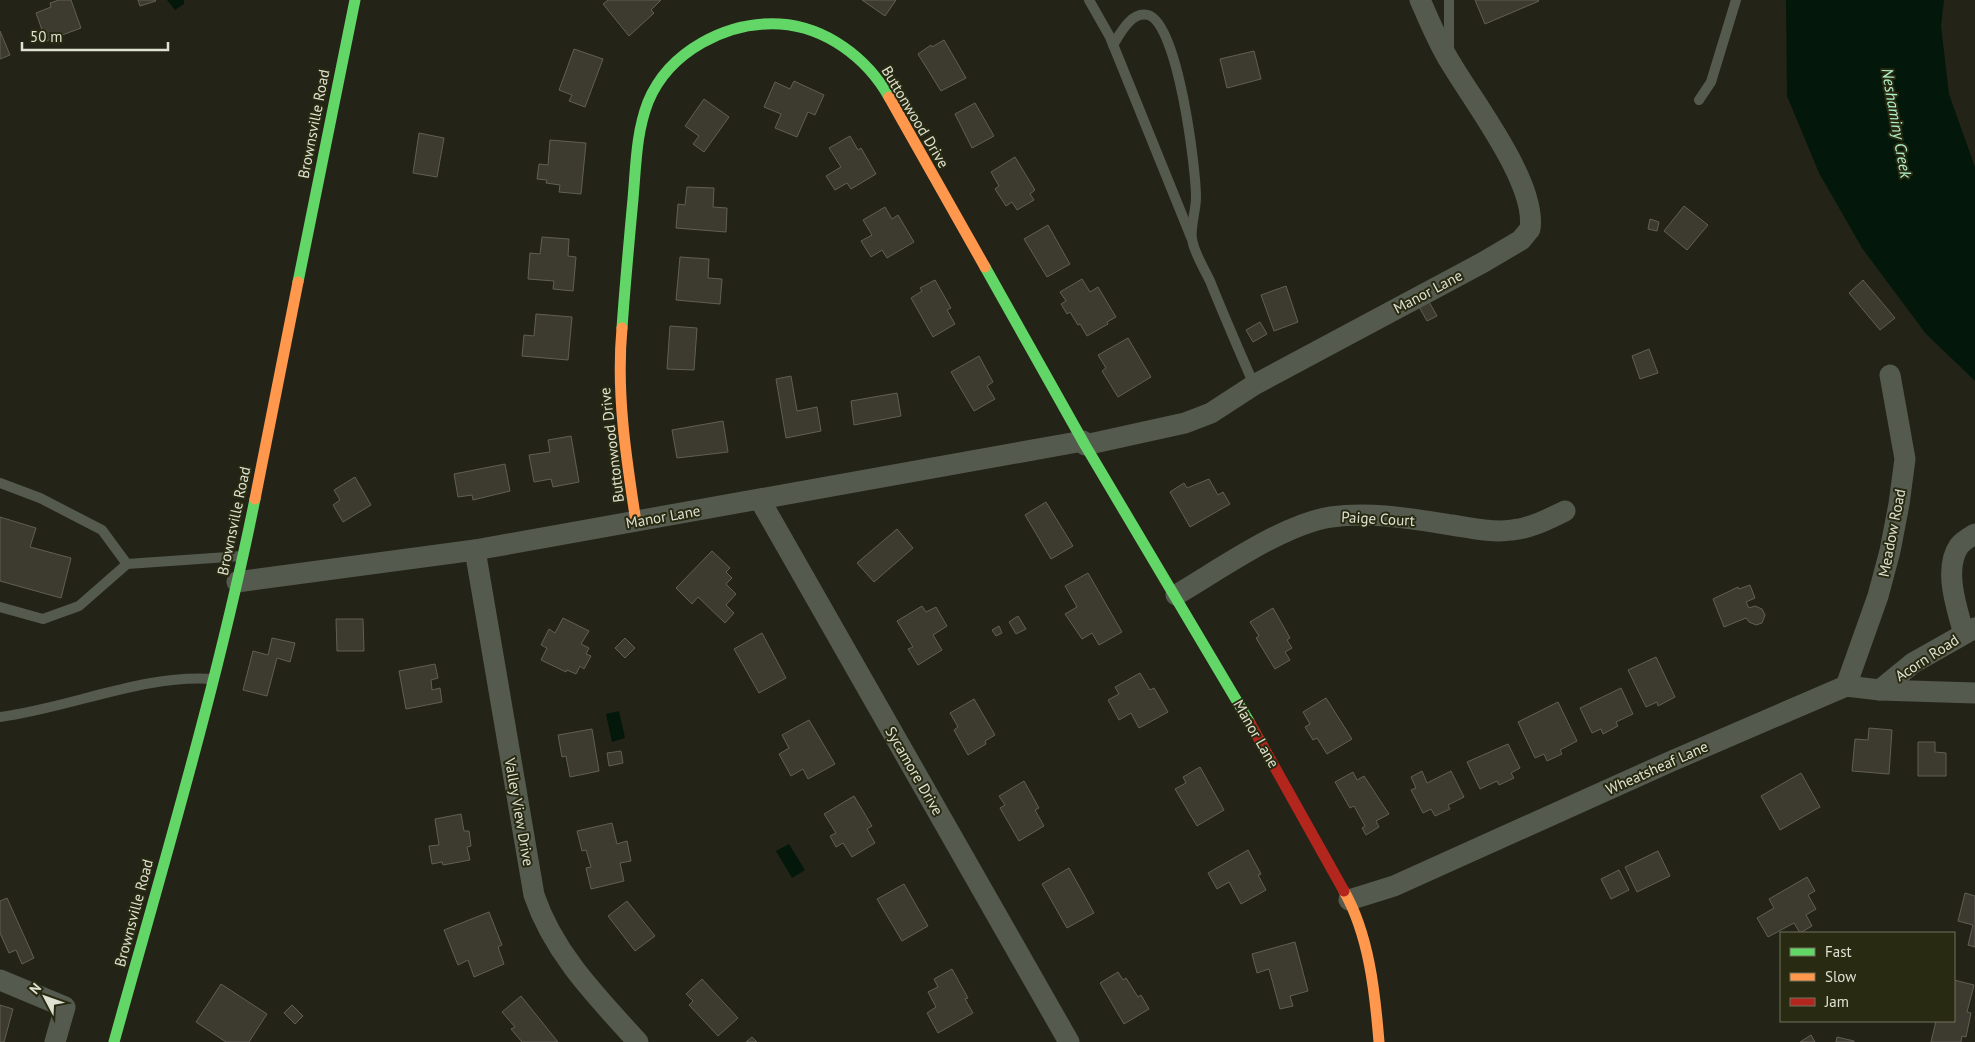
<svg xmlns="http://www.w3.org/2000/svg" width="1975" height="1042" font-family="'PT Sans',sans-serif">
<rect width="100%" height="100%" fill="#232417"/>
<g fill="#03170a">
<path d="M167,0h17v4l-9,6z"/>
<path d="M1786,0h158l-3,26 8,68 26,73v214l-49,-47 -64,-86 -43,-75 -32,-77z"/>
<path d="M619,711l6,27 -13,4 -6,-28z"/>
<path d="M789,844l16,26 -13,8 -16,-27z"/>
</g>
<g fill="#3d3b30" stroke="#615f54">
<path d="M59,0h12l10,28 -35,13 -10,-28 15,-6 -1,-4z"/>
<path d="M138,0h17l1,1 -16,5z"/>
<path d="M608,0h53l-10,10 3,3 -25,23 -26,-32z"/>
<path d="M862,0h34l-11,16z"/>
<path d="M1475,0h63l1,1 -54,23z"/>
<path d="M0,31l10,24 -10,4z"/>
<path d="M944,40l22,38 -25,13 -23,-37 13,-9 1,2z"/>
<path d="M574,49l29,10 -18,48 -16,-6 3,-6 -13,-5z"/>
<path d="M1254,51l7,28 -34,9 -7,-29z"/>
<path d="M794,81l30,14 -9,20 -7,-3 -11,25 -22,-9 6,-14 -17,-7 11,-25 15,7z"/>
<path d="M704,99l25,18 -25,35 -11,-8 6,-8 -14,-10z"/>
<path d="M975,103l19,33 -22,12 -17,-34z"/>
<path d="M419,133l25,5 -7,39 -24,-4z"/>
<path d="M850,136l8,14 3,-2 15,26 -25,15 -4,-6 -12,7 -9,-14 15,-9 -12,-19z"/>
<path d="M550,140l36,3 -5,51 -22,-2 1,-7 -14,-2 1,-3 -10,-1 2,-15 9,1z"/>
<path d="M1015,157l20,33 -5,4 4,6 -17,10 -5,-8 -6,4 -11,-17 4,-3 -8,-14z"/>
<path d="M687,187l27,1 -1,19 14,1 -1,24 -50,-4 2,-24 7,1z"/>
<path d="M1684,206l24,19 -21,25 -23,-19z"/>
<path d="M885,207l7,12 6,-4 16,27 -27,16 -5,-8 -11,7 -10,-16 11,-6 -9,-15z"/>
<path d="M1650,219l9,3 -2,9 -9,-2z"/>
<path d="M1048,225l22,39 -23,13 -23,-38z"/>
<path d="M542,237l27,2 -1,17 8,1 -3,34 -20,-2 1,-8 -26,-2 2,-26 10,1z"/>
<path d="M680,257l29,2 -1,19 14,1 -2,25 -44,-4z"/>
<path d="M1082,279l8,13 8,-5 18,30 -9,5 1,2 -21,12 -7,-12 -2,1 -8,-13 -3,2 -6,-10 5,-3 -6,-9z"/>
<path d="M935,280l16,28 -4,2 8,14 -22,13 -22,-39 11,-7 -2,-3z"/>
<path d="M1863,280l32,38 -15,12 -31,-37z"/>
<path d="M1286,286l12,36 -24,9 -13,-36z"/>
<path d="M1428,300l9,16 -10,5 -9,-16z"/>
<path d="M536,314l36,3 -4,43 -46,-4 2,-21 10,1z"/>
<path d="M1260,322l7,12 -14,8 -7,-12z"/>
<path d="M670,326l27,2 -3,42 -27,-1z"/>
<path d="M1128,338l23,39 -33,20 -16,-26 4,-3 -8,-13z"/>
<path d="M1649,349l9,24 -18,6 -8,-23z"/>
<path d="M979,356l14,26 -6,4 8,13 -21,12 -23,-39z"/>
<path d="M791,376l6,35 20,-4 4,24 -35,7 -10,-59z"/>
<path d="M897,393l4,23 -47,9 -3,-24z"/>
<path d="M723,421l5,31 -51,6 -5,-28z"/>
<path d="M571,436l8,46 -26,5 -2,-8 -17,3 -5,-27 21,-3 -2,-12z"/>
<path d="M505,464l5,27 -37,9 -1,-5 -14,2 -4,-23z"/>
<path d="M355,477l16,28 -28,17 -10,-17 7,-5 -6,-10z"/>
<path d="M1209,479l9,16 5,-3 7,12 -40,23 -20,-35 14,-9 3,5z"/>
<path d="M1046,502l27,44 -22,13 -26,-44z"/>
<path d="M0,517l36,11 -6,19 41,11 -10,40 -61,-17z"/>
<path d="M897,529l16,19 -39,34 -17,-19z"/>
<path d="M712,551l18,17 -4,4 6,6 -6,6 10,10 -10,11 8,8 -9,10 -27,-26 -6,7 -16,-16z"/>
<path d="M1088,573l34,59 -23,13 -7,-12 -10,6 -17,-25 12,-7 -12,-21z"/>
<path d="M1750,585l5,13 -9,4 3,6 6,-2 7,3 3,6 -3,8 -6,2 -7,-3 -3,-4 -22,9 -11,-28 25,-12 1,2z"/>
<path d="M922,606l4,6 10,-5 11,19 -14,9 9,15 -24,15 -10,-16 5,-2 -16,-26z"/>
<path d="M1273,608l17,30 -3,2 5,8 -7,4 5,8 -15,9 -19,-31 3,-2 -9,-14z"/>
<path d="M1018,616l8,13 -10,5 -7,-12z"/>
<path d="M563,618l26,13 -8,13 8,4 -3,6 5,2 -7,13 -4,-3 -4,8 -9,-4 -1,2 -25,-12 6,-12 -6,-3 8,-16 6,4z"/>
<path d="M336,619h27l1,32h-27z"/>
<path d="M999,626l3,7 -6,3 -4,-6z"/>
<path d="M762,633l24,45 -27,15 -25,-44z"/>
<path d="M272,638l23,5 -5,19 -13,-4 -10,38 -24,-6 10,-39 15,4z"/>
<path d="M625,638l10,10 -10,10 -10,-10z"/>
<path d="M1656,657l19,40 -17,9 -1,-4 -11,5 -18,-37z"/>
<path d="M435,664l3,14 -7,2 1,10 8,-2 2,14 -36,7 -7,-38z"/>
<path d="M1140,673l10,17 4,-2 14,24 -29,16 -8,-15 -12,7 -11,-20 11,-6 -4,-7z"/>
<path d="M1621,688l12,26 -17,8 2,4 -15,8 -2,-5 -9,4 -12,-25z"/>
<path d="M1326,698l26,41 -25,15 -10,-16 -4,2 -8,-13 5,-3 -7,-12z"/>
<path d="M974,699l21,36 -10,6 1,3 -18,11 -14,-25 4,-3 -8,-14z"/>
<path d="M1558,702l19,39 -17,9 2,4 -15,7 -3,-7 -9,4 -17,-36z"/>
<path d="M809,720l26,44 -27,15 -5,-10 -12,7 -12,-22 10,-6 -7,-13z"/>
<path d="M1869,728l23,2 -3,44 -37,-3 3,-32 13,1z"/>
<path d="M592,729l7,42 -29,6 -4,-21 -4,1 -4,-22z"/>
<path d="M1918,742h17v10l11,1v23h-28z"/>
<path d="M1508,744l12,24 -9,5 3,5 -15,7 -2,-4 -17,8 -13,-27z"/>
<path d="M621,751l2,12 -14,3 -2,-13z"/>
<path d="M1200,767l24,43 -27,16 -22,-37 11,-6 -3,-6z"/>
<path d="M1422,771l5,12 24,-12 13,26 -16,8 2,4 -15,7 -4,-7 -8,4 -12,-23 5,-2 -5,-11z"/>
<path d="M1353,772l4,8 7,-4 25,38 -13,7 3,6 -13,8 -4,-7 3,-2 -11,-20 -4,2 -15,-26z"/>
<path d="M1801,773l19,34 -40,23 -19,-34z"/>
<path d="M1024,781l15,27 -4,2 9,16 -25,15 -19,-33 5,-3 -6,-9z"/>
<path d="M854,796l18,30 -5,3 8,14 -23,14 -9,-14 -7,4 -6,-11 6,-3 -12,-19z"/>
<path d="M461,814l3,17h5l2,15 -4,1 3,13 -27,5 -1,-3 -10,2 -3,-18 10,-1 -4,-26z"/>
<path d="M612,823l5,21 10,-3 4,20 -11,2 4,18 -33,8 -5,-21 5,-1 -5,-17 -4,1 -5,-20z"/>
<path d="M1248,850l13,24 -3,1 8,15 -25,14 -12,-22 -12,7 -9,-16z"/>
<path d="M1658,851l12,25 -33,16 -12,-25z"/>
<path d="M1069,868l25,45 -27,15 -25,-44z"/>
<path d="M1619,870l10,20 -18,9 -10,-20z"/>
<path d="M1807,877l8,14 -7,4 8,14 -10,6 6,11 -12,7 -6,-10 -26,14 -11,-19 17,-10 -5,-9z"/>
<path d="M904,884l24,42 -26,15 -25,-42z"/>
<path d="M1965,893l10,3v51l-7,-2 5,-20 -15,-4z"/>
<path d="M7,898l27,60 -12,6 -6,-14 -7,3 -9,-20v-32z"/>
<path d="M627,901l28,35 -20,15 -27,-35z"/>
<path d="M489,912l13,33 -4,2 6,17 -30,13 -6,-17 -10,5 -14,-35z"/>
<path d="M1295,942l13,49 -18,5 3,10 -13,3 -11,-40 -12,4 -5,-19z"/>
<path d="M952,969l16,29 -3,1 8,14 -35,20 -11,-20 9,-6 -8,-15 10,-5 -4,-8z"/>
<path d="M1118,972l5,8 3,-2 12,19 3,-2 8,14 -25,15 -24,-41z"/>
<path d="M702,979l36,39 -20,18 -29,-31 4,-4 -7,-7z"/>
<path d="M1954,980l20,5 -7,27 4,1 -5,24 -4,-1 -1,6h-30l5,-21h18z"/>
<path d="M221,984l46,30 -18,28h-23l-30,-20z"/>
<path d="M521,996l37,46h-36l-11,-13 4,-2 -13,-15z"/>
<path d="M0,1005l13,4 -9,33h-4z"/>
<path d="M292,1005l11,11 -8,8 -11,-11z"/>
<path d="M1811,1035l4,7h-15z"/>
<path d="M752,1037l5,5h-11z"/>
<path d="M1837,1037l17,4v1h-18z"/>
</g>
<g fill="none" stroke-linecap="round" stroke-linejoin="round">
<g stroke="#555a4f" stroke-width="10">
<path d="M1089,0l21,37 81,200"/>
<path d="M1113,45c7,-11 18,-34 35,-30 30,8 48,153 48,183 0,11 -6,31 -4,41 2,14 12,29 18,42 14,35 29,69 44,104"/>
<path d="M1449,46v-46"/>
<path d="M1699,100l12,-18 25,-82"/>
<path d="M0,483l40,15 62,32 25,34"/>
<path d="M0,607l43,12 36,-13 48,-42 115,-8"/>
<path d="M0,717c69,-9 145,-43 212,-38"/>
</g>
<g stroke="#555a4f" stroke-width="21">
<path d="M1085,445l100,-22 26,-10 43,-28 228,-122 39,-23 9,-11c7,-45 -55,-125 -78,-164 -13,-20 -22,-43 -32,-65"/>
<path d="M760,500l309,542"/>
<path d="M475,550l59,345c20,59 63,102 104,147"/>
<path d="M237,582l238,-32 608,-109"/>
<path d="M1176,595c43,-25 107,-71 155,-78 39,-6 82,2 121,8 19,3 41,8 60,5 20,-2 36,-11 53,-19"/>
<path d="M1964,634c-7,-25 -21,-65 -5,-88 4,-5 11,-9 16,-12"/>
<path d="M1846,686l32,-90 12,-45 9,-47 6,-45 -15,-84"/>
<path d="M1880,690l33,-27 62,-35"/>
<path d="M1349,900l45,-14 280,-126 172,-74 34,4 95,3"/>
<path d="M0,980l65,27 -10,35"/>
</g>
<g stroke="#63d668" stroke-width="11">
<path d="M985,267l100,178 165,278"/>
<path d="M298,282l57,-282"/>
<path d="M622,328c3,-43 7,-86 11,-129 3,-33 3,-66 15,-97 21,-51 79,-81 132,-78 46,3 87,34 109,73"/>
<path d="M114,1042c50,-180 104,-360 141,-543"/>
</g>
<g stroke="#ff974d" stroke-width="11">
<path d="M889,97l96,170"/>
<path d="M622,328c-6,65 4,129 14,194"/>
<path d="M255,499l43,-217"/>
<path d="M1344,891c25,44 31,101 35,151"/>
</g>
<path stroke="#b3261e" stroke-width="11" d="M1250,723l94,168"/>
</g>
<g text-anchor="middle" stroke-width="4" stroke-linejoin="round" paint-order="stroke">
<g font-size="15" fill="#dfe1d2" stroke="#282a11">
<text transform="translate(915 117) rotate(59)" y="5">Buttonwood Drive</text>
<text transform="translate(314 124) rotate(-79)" y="5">Brownsville Road</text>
<text transform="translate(1428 292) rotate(-28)" y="5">Manor Lane</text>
<text transform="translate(612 445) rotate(-97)" y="5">Buttonwood Drive</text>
<text transform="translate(663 517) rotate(-10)" y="5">Manor Lane</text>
<text transform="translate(1378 519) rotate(3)" y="5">Paige Court</text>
<text transform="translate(234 521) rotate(-78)" y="5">Brownsville Road</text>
<text transform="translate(1892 533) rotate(-79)" y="5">Meadow Road</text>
<text transform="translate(1927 658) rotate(-33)" y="5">Acorn Road</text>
<text transform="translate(1256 734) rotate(60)" y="5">Manor Lane</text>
<text transform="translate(1657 768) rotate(-24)" y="5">Wheatsheaf Lane</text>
<text transform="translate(914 771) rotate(60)" y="5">Sycamore Drive</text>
<text transform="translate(519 812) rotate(80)" y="5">Valley View Drive</text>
<text transform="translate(134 913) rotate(-75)" y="5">Brownsville Road</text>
</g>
<g font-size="16" font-style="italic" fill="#b0f2cc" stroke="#282a11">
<text transform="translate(1897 123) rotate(80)" y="6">Neshaminy Creek</text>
</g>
</g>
<rect x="1780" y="932" width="175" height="90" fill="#282a11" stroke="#71735e"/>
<rect x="1790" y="948" width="25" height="8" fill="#63d668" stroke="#71735e"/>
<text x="1825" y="957" font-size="15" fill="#dfe1d2">Fast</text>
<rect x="1790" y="973" width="25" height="8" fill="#ff974d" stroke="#71735e"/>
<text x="1825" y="982" font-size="15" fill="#dfe1d2">Slow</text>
<rect x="1790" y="998" width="25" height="8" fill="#b3261e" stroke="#71735e"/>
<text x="1825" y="1007" font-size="15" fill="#dfe1d2">Jam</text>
<g transform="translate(45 997) rotate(311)" stroke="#282a11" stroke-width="4" paint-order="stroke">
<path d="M0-4L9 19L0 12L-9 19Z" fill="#dfe1d2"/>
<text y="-8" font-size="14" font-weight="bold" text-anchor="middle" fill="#dfe1d2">N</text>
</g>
<path d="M22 42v8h146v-8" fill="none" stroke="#dfe1d2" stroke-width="2.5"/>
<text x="30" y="42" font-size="15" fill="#dfe1d2" stroke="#282a11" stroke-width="4" paint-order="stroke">50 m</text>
</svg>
